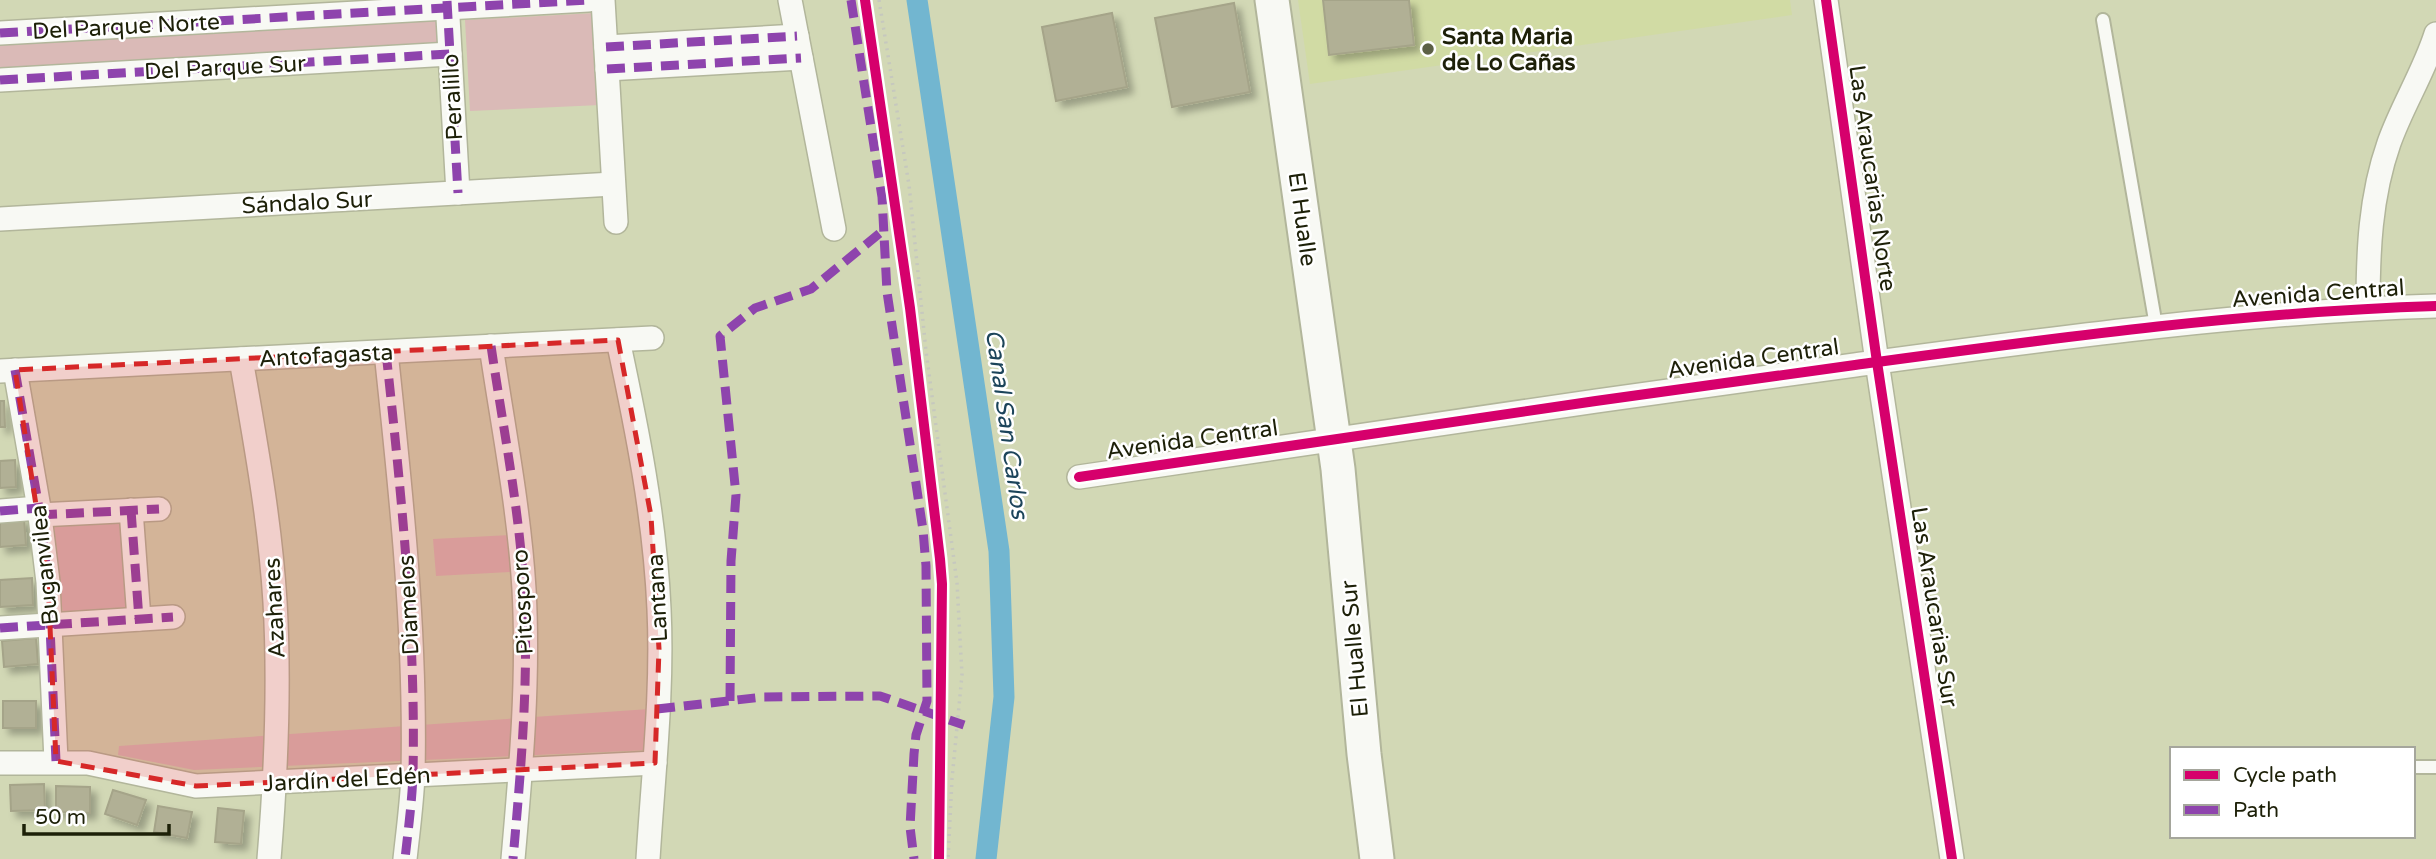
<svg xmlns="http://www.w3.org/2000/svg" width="2436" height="859" font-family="'Varela Round',sans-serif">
<defs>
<filter id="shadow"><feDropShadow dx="6" dy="6" stdDeviation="3.5" flood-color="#0004"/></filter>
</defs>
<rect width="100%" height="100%" fill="#d2d8b5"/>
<path fill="#d1dba4" d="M1298,0h492l2,15 -482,69z"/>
<g fill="#dabab7">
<path d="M595,13l5,92 -130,6 -5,-91z"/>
<path d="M442,15l2,36 -444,23v-37z"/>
<path d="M120,516l11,94 -68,5 -9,-92z"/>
<path d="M510,535l2,37 -76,4 -3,-37z"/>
<path d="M649,709l1,41 -456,20 -76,-15 1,-9z"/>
</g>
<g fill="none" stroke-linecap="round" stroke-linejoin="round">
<path stroke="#72b6d0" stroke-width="21" d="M917,0l82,551 5,146 -18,162"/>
</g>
<g fill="#b1b095" stroke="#a5a489" stroke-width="2" filter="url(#shadow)">
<path d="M1323,0h86l5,45 -85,10z"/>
<path d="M1234,3l16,89 -78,15 -17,-89z"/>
<path d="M1112,13l15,74 -71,14 -14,-74z"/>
<path d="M0,401h4l1,26h-5z"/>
<path d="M15,460l1,27 -16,1v-27z"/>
<path d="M24,518l2,27 -26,2v-27z"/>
<path d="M32,578l1,27 -33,2v-27z"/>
<path d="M36,638l2,26 -34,3 -2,-26z"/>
<rect x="3" y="701" width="33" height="27"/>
<path d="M44,784l1,26 -34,1 -1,-26z"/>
<path d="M56,786l34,1v26l-34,-1z"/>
<path d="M113,790l33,10 -9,25 -32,-11z"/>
<path d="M158,806l34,6 -5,26 -33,-6z"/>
<path d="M218,808l26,3 -3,33 -26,-2z"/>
</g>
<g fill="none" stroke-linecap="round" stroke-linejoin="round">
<g stroke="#b2b69b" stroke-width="16">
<g id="lane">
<path d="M2103,20l53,306"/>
<path d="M2413,767h23"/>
</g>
</g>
<g stroke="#b2b69b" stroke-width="26">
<g id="street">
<path d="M447,0l11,193"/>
<path d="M603,0l13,222"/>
<path d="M790,0l44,229"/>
<path d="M1826,0l51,362 75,497"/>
<path d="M0,33l588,-33"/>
<path d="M606,47l191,-11"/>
<path d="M607,69l194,-11"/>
<path d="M0,80l450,-26"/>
<path d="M0,219l613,-35"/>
<path d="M2368,308c0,-56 2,-111 21,-165 13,-37 35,-71 47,-109"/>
<path d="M618,340c19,89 37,178 41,269 4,83 -6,167 -11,250"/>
<path d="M491,346c12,81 28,161 33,243 5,90 -3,180 -11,270"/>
<path d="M386,352c15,140 30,281 27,422 -1,28 -5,57 -8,85"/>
<path d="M241,359c14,81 29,161 34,243 5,86 1,172 -6,257"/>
<path d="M15,370l24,138 9,74 8,179"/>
<path d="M0,371l652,-33"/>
<path d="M1079,477c259,-39 517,-77 776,-112 193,-26 386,-53 581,-59"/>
<path d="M131,510l8,109"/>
<path d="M0,511l39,-3"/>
<path d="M39,515l120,-6"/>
<path d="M0,628l173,-11"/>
<path d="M0,763h88l108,23 459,-23"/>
</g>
</g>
<g stroke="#b2b69b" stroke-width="37">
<path id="secondary" d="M1272,0l66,469 26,285 13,105"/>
</g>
<path stroke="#c6c8be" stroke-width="3.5" stroke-dasharray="2 5" stroke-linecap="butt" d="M879,0l30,185 17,166 31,232 5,92 -10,104 -4,80"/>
<use href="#lane" stroke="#f8f9f4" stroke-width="12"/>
<use href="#street" stroke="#f8f9f4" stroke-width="23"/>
<use href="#secondary" stroke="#f8f9f4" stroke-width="33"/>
<g stroke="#8e44ad" stroke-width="9" stroke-dasharray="18 9" stroke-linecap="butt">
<path d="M851,0l31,197 5,95 36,238 3,36 1,135 -11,34 -2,19 -4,73 4,32"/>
<path d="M447,1l11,192"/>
<path d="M0,33l588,-33"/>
<path d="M606,47l191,-11"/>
<path d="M607,69l194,-11"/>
<path d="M0,80l450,-26"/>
<path d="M491,346c12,81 28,161 33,243 5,90 -3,180 -11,270"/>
<path d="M386,352c15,140 30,281 27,422 -1,28 -5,57 -8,85"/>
<path d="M15,370l24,138 9,74 8,179"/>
<path d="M131,510l8,109"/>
<path d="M0,511l39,-3"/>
<path d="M39,515l120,-6"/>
<path d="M0,628l173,-11"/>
<path d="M730,701l1,-140 5,-66 -16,-159 35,-28 56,-19 74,-60"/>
<path d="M657,709l106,-12 117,-1 84,29"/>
</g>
<g stroke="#fff" stroke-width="15">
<g id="cycleway">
<path d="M865,0l45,308 30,251 2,25 -3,275"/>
<path d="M1826,0l51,362 75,497"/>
<path d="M1079,477c259,-39 517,-77 776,-112 193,-26 386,-53 581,-59"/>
</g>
</g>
<use href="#cycleway" stroke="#d6006c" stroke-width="10"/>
</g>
<path fill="#d62828" fill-opacity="0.2" stroke="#d62828" stroke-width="5" stroke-dasharray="14 9" stroke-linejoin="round" d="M618,340l33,176 8,133 -4,114 -459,23 -140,-25 -8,-179 -33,-212z"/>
<circle fill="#5c6045" stroke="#fff" stroke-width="2.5" cx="1428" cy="49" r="7"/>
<g text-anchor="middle" stroke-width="5" stroke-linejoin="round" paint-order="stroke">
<g font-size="23" fill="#1d2008" stroke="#fff">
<text transform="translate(126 26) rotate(-3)" y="8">Del Parque Norte</text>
<text transform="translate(225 67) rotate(-3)" y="8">Del Parque Sur</text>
<text transform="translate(452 97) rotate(-93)" y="8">Peralillo</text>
<text transform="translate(1873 178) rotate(82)" y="8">Las Araucarias Norte</text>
<text transform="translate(307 202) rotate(-3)" y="8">Sándalo Sur</text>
<text transform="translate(1303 219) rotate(82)" y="8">El Hualle</text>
<text transform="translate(2318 293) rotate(-4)" y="8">Avenida Central</text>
<text transform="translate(326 355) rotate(-3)" y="8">Antofagasta</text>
<text transform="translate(1753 358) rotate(-8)" y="8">Avenida Central</text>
<text transform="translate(1192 439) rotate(-8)" y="8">Avenida Central</text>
<text transform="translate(44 565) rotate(-96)" y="8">Buganvilea</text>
<text transform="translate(657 598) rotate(-93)" y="8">Lantana</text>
<text transform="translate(522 602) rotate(-93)" y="8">Pitosporo</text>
<text transform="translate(408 605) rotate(-93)" y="8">Diamelos</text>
<text transform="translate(1935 607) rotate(81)" y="8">Las Araucarias Sur</text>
<text transform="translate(274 608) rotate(-93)" y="8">Azahares</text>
<text transform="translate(1354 649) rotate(-95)" y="8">El Hualle Sur</text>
<text transform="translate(347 779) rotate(-3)" y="8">Jardín del Edén</text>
</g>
<g font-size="23" font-weight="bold" fill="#1d2008" stroke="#fff" text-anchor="start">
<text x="1442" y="44">Santa Maria<tspan x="1442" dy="26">de Lo Cañas</tspan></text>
</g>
<g font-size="24" font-style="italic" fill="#1c445a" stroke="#fff">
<text transform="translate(1007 424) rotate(82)" y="8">Canal San Carlos</text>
</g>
</g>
<rect x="2170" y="747" width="245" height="91" fill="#ffffff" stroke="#a5a69c" stroke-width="2"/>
<rect x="2184" y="770" width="35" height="10" fill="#d6006c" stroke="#a5a69c" stroke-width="2"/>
<text x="2233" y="782" font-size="21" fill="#1d2008">Cycle path</text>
<rect x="2184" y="805" width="35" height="10" fill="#8e44ad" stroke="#a5a69c" stroke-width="2"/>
<text x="2233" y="817" font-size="21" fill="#1d2008">Path</text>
<path d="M24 824v10h145v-10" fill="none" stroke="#1d2008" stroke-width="3.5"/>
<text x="35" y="824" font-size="21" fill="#1d2008" stroke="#ffffff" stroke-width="5" paint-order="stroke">50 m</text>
</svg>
